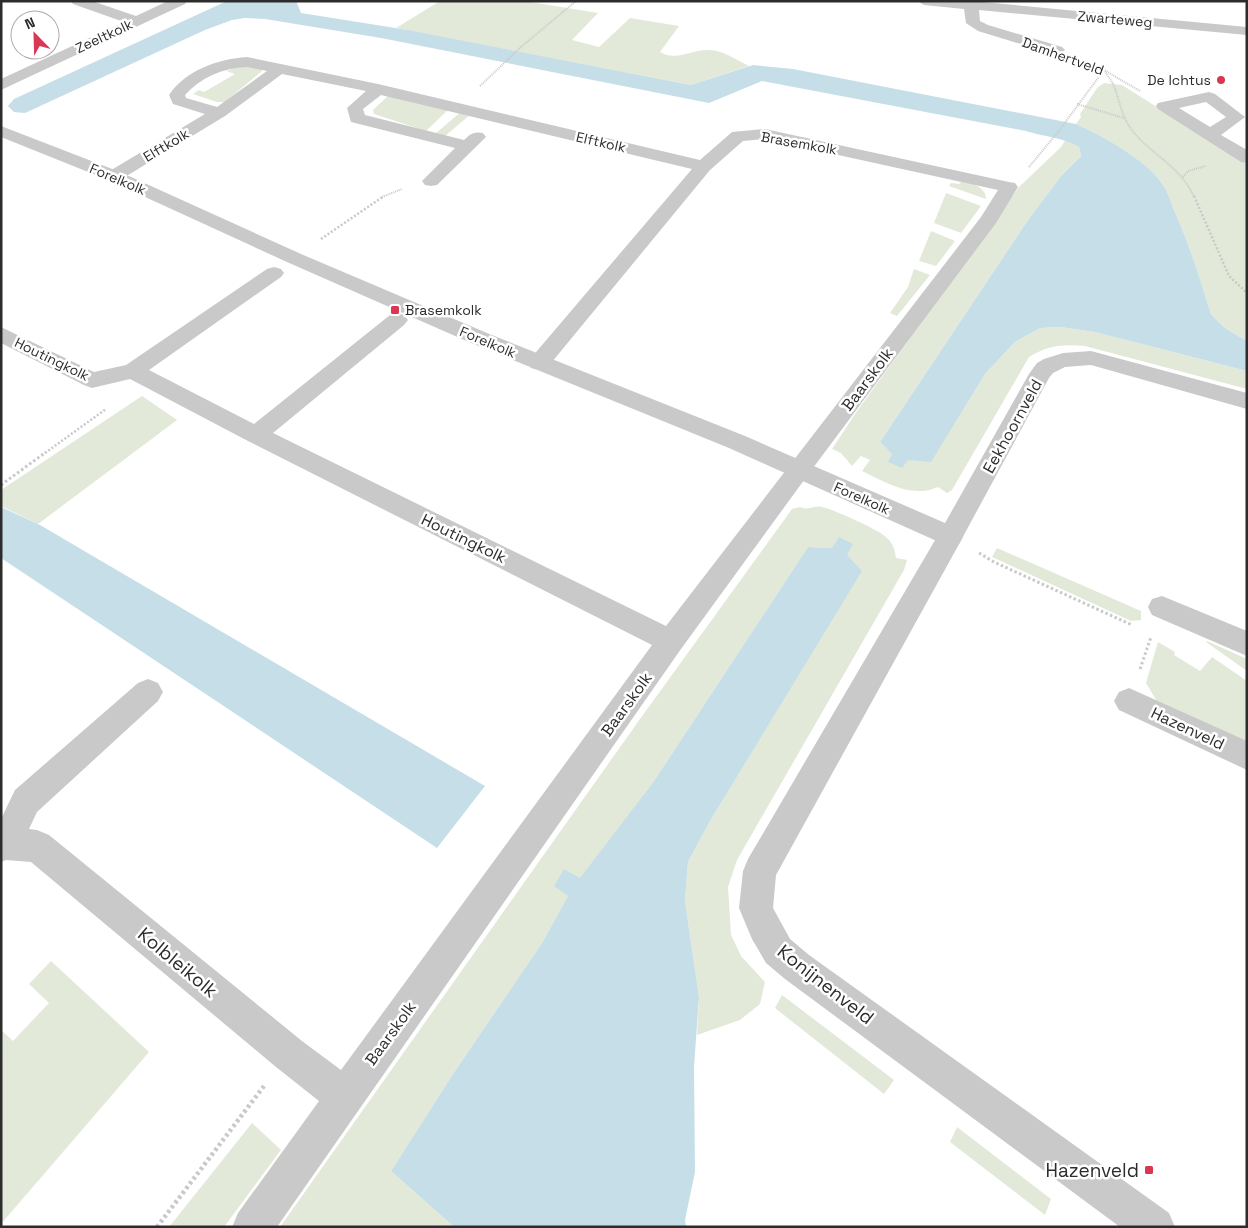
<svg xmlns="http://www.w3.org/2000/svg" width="1248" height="1228" font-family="'Space Grotesk',sans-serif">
<rect width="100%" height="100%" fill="#fff"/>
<g fill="#e3e9d9">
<path d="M440,1h84l74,12 -26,27 27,7 31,-29 49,8 -19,26c17,10 31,-3 49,-2 14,0 27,10 40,16l-58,19 -295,-57z"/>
<path d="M244,65l16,4 2,2 -37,31h-8l-24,-8 6,-4 5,2 31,-18 -9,-3z"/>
<path d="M1104,83l18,2 125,79v176c-15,-6 -26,-14 -36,-26 -11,-35 -22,-71 -37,-104 -3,-8 -6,-18 -11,-25 -16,-25 -60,-49 -87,-61l5,-7 -1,-3 17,-26z"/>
<path d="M390,94l60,14 -24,23 -52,-17 -1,-4z"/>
<path d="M462,111l9,3 -26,22 -10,-2z"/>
<path d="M1066,139l13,8 2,9 -20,20 -33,44 -148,222c18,19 26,18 51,19l54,-87 30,-32 25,-14 20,-1 35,5 152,39v18l-162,-43c-21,-2 -37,-1 -56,11l-77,133 -5,3 -9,-6c-26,12 -53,-5 -76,-16l8,-11 -9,-4 -9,10 -11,-13 -9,-4 23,-35 164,-227 42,-40z"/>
<path d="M962,181c10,2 24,6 24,18l-37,-13 2,-3 8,1z"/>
<path d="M946,193l35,13 -20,27 -27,-10z"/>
<path d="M931,231l24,10 -19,25 -17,-5z"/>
<path d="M914,269l16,6 -33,41 -7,-3 18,-26z"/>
<path d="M142,396l35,24 -139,104 -37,-18v-16z"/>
<path d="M800,507c10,4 13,-2 22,0 11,2 57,23 64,30 7,6 9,13 10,21l11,2 -3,10 -167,290 -9,27 3,48 10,21 24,26 -5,22 -20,16 -43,15 2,-38 -14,-96 3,-39 22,-41 151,-250 -29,-23 -24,-1 -154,234 -74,98 -16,-10 4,27 -26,47 -89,131 -62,97 63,56h-174l360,-508 152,-210z"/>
<path d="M997,548l144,63v9l-10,1 -139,-64z"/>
<path d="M1207,641l40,18v12l-41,-29z"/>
<path d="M1158,642l17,10 -1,3 26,16 12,-14 35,24v63l-89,-41 -12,-20z"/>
<path d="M51,961l98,91 -148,172v-194l12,11 36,-38 -20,-19z"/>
<path d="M782,995l112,85 -10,14 -109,-86z"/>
<path d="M252,1123l29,27 -57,77h-55z"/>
<path d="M957,1127l94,72 -6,16 -95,-73z"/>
</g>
<g fill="#c6dee8">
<path d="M227,1h69l5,12 107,17 283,55 62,-20 40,4 283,55c27,12 71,36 87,61 5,7 8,17 11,25 15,33 26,69 37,104 10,12 21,20 36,26v31l-152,-39 -35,-5 -20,1 -25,14 -30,32 -54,88 -23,-2 -6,8 -14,-6 4,-8 -12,-12 148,-222 33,-44 20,-20 -2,-9c-16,-10 -35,-10 -53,-16l-264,-50 -53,22 -328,-65 -116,-19 -20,-1 -13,2 -27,10 -180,83 -11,-1 -6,-6 6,-7z"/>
<path d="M1,507l39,18 445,261 -48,62 -436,-290z"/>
<path d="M839,537l14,7 -6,11 15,16 -152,250 -22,41 -3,39 14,96 -5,70 1,105 -10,48 1,7h-232l-63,-56 62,-97 89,-131 26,-47 -14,-10 10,-17 16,9 74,-97 154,-234 24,1z"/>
</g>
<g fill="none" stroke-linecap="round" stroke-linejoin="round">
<g stroke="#c9c9c9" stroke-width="2" stroke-dasharray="1 1" stroke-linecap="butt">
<path d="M1081,60l23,10 36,21"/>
<path d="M480,86l41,-39 55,-46"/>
<path d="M1077,104l47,14"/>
<path d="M1029,167l29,-35 46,-62c3,5 8,11 10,16 7,19 8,34 22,49 20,22 46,34 58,62"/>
<path d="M1183,177l5,-6 18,-5"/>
<path d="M382,197l20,-8"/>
</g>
<g stroke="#c9c9c9" stroke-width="2.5" stroke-dasharray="2 2" stroke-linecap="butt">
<path d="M1194,196l35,80 18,17"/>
<path d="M321,239l63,-43"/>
<path d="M45,453l61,-44"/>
</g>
<g stroke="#c9c9c9" stroke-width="3" stroke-dasharray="2.5 2.5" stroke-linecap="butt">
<path d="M1,485l45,-33"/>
<path d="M979,553l15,9 138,63"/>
<path d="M1140,669l11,-32"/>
</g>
<path stroke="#c9c9c9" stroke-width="4.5" stroke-dasharray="3 3" stroke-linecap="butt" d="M157,1227l107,-141"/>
<g fill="#c9c9c9" fill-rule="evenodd">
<path d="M71,1h21l44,15 32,-15h19l-2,3 -184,86v-11l123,-57 -51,-18z"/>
<path d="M917,1h55l275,26v8l-268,-25 1,11 8,4 74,22 3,3 -3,3 -5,2 -79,-24 -12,-8 -2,-14 -40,-4z"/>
<path d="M247,57l131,27 322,76 32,-28 33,-3 244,53 6,1 3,4 -22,36 -189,253 -126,173 -404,578h-45l6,-14 81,-112 -43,-34 -245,-205 -25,-2 -5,2v-43l14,-29 123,-107 10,-4 10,4 5,9 -5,9 -121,111 -8,17 8,1 12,5 253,206 39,29 311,-425 -404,-204 -118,-62 -38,9 -8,-3 -83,-42v-16l93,45 32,-7 141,-96 7,-2 7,2 3,4 -3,4 -132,93 105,54 136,-109 7,-2 7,2 4,5 -4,5 -131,108 393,193 315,-409 17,-27 -233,-51 -22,2 -33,29 -163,198 -8,2 -8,-2 -3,-5 3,-5 161,-189 -311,-74 -18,14 2,6 99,25c6,-6 10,-9 19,-7l3,4 -49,48 -6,1 -6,-1 -3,-4 33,-33 -104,-26 -4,-14 19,-17 -84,-17 -57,42 -105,64 -6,1 -6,-1 -3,-4 3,-4 97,-58 -32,-10 -4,-9c17,-25 49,-36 78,-38zM247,67l20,4 -50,36 -31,-9 -1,-3c16,-18 38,-27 62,-28z"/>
<path d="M1209,92l6,2 30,23 -24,18 26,15v13l-6,-1 -83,-53 -2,-3 2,-3zM1206,102l20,15 -16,10 -31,-19z"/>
<path d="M950,527l9,3 4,7 -187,338 -3,33 17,31 19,16 360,258 6,14h-55l-335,-248 -19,-16 -14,-24 -13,-31 4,-37 5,-12 193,-329z"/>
<path d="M1162,596l85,35v25l-95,-41 -4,-8 4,-8z"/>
<path d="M1129,688l118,53v29l-128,-60 -5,-9 5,-9z"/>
</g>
<path fill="#c9c9c9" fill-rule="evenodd" d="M1,126l119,46 181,82 186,79 258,103 200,87 84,-149 8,-11 7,-4 19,-6 28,-2 156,42v16l-156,-44 -26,2 -12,6 -4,5 -90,166 -9,3 -221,-99 -258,-105 -184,-81 -179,-82 -107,-43z"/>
</g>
<g fill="#d93753" stroke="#fff" stroke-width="2">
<circle cx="1221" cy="80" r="5"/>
<rect x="390" y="305" width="10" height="10" rx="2.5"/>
<rect x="1144" y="1165" width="10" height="10" rx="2.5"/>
</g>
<g text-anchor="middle" stroke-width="5" stroke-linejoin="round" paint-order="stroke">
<g font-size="14" fill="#2c2c2c" stroke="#fff">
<text transform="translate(1115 19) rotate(5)" y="5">Zwarteweg</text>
<text transform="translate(104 36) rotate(-25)" y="5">Zeeltkolk</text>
<text transform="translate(1063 56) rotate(20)" y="5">Damhertveld</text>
<text transform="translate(601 142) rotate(13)" y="5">Elftkolk</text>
<text transform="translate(799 143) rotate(10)" y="5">Brasemkolk</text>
<text transform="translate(166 145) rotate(-31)" y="5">Elftkolk</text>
<text transform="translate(118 179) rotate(23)" y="5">Forelkolk</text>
<text transform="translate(488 342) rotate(23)" y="5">Forelkolk</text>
<text transform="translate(52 359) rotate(26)" y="5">Houtingkolk</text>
<text transform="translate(862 498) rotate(24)" y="5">Forelkolk</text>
</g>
<g font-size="14" fill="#2c2c2c" stroke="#fff" text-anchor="end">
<text x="1211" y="85">De Ichtus</text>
<text x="405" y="315" text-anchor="start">Brasemkolk</text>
</g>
<g font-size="16" fill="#2c2c2c" stroke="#fff">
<text transform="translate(867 379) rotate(-53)" y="6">Baarskolk</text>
<text transform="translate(1012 426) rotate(-61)" y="6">Eekhoornveld</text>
<text transform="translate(464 538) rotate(26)" y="6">Houtingkolk</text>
<text transform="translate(626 704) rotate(-54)" y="6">Baarskolk</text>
<text transform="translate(1188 728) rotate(25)" y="6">Hazenveld</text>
<text transform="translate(390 1033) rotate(-54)" y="6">Baarskolk</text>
</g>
<g font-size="19" fill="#2c2c2c" stroke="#fff">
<text transform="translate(178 962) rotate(40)" y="7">Kolbleikolk</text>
<text transform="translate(826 984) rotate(38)" y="7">Konijnenveld</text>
</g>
<g font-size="19" fill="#2c2c2c" stroke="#fff" text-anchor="end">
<text x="1139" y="1177">Hazenveld</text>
</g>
</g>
<rect width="1248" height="1228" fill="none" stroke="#2c2c2c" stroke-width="5"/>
<g transform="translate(35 35) rotate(337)"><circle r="24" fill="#ffffff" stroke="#ababab"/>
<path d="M0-4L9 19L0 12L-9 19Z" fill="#d93753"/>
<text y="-8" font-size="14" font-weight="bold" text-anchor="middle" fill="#2c2c2c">N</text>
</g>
</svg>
